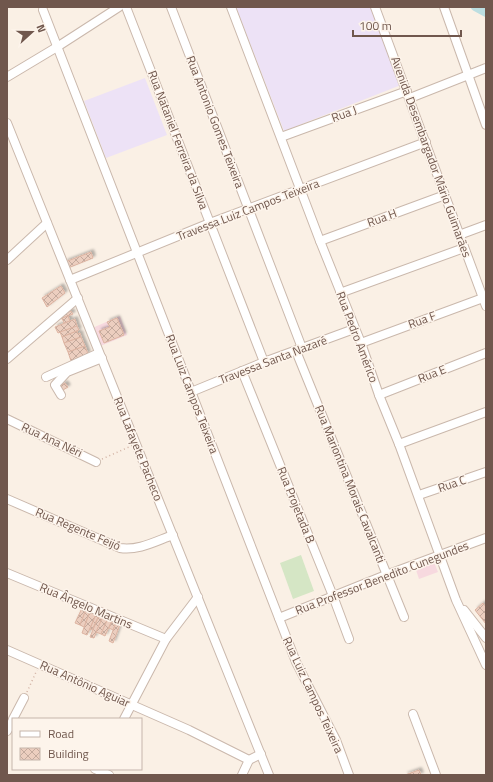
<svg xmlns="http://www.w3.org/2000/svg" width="493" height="782" font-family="'Titillium Web',sans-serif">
<defs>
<pattern id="building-cross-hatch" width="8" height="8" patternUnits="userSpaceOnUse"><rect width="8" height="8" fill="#eccebf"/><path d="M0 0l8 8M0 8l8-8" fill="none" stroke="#c4aa9d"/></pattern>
<filter id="shadow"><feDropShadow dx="2.5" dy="-2.5" stdDeviation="1" flood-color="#0004"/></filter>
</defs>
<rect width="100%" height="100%" fill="#faf0e5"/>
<g fill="#ede2f6">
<path d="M236,7h135l30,78 -117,46z"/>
<path d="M145,78l22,57 -61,23 -22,-57z"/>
</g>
<g fill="#f7d9df">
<path d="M120,316l7,19 -29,12 -8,-18z"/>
<path d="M433,560l5,12 -19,7 -4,-12z"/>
</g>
<path fill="#d5e6c5" d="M301,555l13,36 -21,8 -13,-36z"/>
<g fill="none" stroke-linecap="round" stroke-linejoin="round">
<path stroke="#bcdee1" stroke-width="8" d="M475,7l11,6"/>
</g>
<g fill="url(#building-cross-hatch)" stroke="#ddb4a2" filter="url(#shadow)">
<path d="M91,252l2,6 -25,10 -3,-6z"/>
<path d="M61,286l4,7 -18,14 -5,-9z"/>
<path d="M71,311l2,3 -12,5 -2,-4z"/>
<path d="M68,316l2,5 -6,2 -2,-5z"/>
<path d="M117,318l7,17 -20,8 -5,-12 11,-4 -3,-5z"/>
<path d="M75,319l2,7 -19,7 -3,-6z"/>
<path d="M77,326l2,4 -17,7 -2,-5z"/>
<path d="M77,331l1,3 2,-1 1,4 -17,6 -2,-6z"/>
<path d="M81,337l4,9 -17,6 -4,-9z"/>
<path d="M85,346l3,8 -17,7 -3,-9z"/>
<path d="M65,383l3,4 -5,3 -3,-4z"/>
<path d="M483,603l3,4v17l-11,-14z"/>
<path d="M83,606l4,1 -7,18 -5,-2z"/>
<path d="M87,607l4,2 -7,18 -4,-2z"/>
<path d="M91,609l6,3 -10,23 -5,-2z"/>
<path d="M97,612l3,1 -8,17 -2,-1z"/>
<path d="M100,613l4,1 -10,24 -4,-1z"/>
<path d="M104,614l5,2 -8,18 -5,-2z"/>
<path d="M109,616l4,2 -8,18 -4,-2z"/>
<path d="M113,618l4,2 -4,10 -4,-2z"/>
<path d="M117,620l4,2 -8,21 -4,-2z"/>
<path d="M419,770l2,5h-16z"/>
</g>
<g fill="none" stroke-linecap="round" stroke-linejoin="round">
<g stroke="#cab8ac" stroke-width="10">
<g id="minor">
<path d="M126,7l138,355"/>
<path d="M171,7l131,341"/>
<path d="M231,7l89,234 41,102 18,52 20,49 57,156 30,65"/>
<path d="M375,7l111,299"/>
<path d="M444,7l42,118"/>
<path d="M43,10l253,652 40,78 13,35"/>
<path d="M7,77l50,-30 62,-40"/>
<path d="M410,98l76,-30"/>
<path d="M7,123l262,652"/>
<path d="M281,137l126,-46"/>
<path d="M459,235l27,-10"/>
<path d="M320,241l125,-46"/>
<path d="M7,260l40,-37"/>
<path d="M70,280l140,-57 216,-81"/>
<path d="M340,293l124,-45"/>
<path d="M361,343l122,-45"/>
<path d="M296,351l108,266"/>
<path d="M7,359l71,-61"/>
<path d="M242,371l91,225 16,43"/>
<path d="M46,377l53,-24"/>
<path d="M191,392l73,-30 90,-33"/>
<path d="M61,395l-6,-10 12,-13 35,-14"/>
<path d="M379,395l107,-42"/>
<path d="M7,419l89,43"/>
<path d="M399,444l87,-32"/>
<path d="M419,495l67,-23"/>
<path d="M7,499l113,49c18,3 36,-7 53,-13"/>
<path d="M7,573l159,66"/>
<path d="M464,610l22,28"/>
<path d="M279,618l107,-43 100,-37"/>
<path d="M7,650l182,80 60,30"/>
<path d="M413,714l23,61"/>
<path d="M13,719l11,-21"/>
<path d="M124,719l42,-80 32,-42"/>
<path d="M7,731l6,-11"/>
<path d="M95,769l14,6"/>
<path d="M242,775l7,-15 12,-6"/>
</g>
</g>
<g stroke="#d1b1a3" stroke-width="1.5" stroke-dasharray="1 3" stroke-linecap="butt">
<path d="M102,459l27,-12"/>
<path d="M27,692l10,-22"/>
</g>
<use href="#minor" stroke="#fff" stroke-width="8"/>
</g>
<g text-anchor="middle" stroke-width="3" stroke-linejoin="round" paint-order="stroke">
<g font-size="12" fill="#70574d" stroke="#fdf4eb">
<text transform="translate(344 114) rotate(-20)" y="4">Rua J</text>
<text transform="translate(215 122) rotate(69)" y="4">Rua Antonio Gomes Teixeira</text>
<text transform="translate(178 140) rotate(69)" y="4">Rua Nataniel Ferreira da Silva</text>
<text transform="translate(431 157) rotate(70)" y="4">Avenida Desembargador Mário Guimarães</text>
<text transform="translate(248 210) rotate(-21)" y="4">Travessa Luiz Campos Teixeira</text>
<text transform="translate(382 218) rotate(-20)" y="4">Rua H</text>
<text transform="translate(422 320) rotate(-20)" y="4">Rua F</text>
<text transform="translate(357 337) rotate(69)" y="4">Rua Pedro Américo</text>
<text transform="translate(273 360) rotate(-21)" y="4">Travessa Santa Nazaré</text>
<text transform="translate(432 374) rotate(-21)" y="4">Rua E</text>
<text transform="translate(192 394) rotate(69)" y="4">Rua Luiz Campos Teixeira</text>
<text transform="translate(52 440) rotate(25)" y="4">Rua Ana Néri</text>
<text transform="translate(138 449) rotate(68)" y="4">Rua Lafayete Pacheco</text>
<text transform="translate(350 484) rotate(68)" y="4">Rua Mariontina Morais Cavalcanti</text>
<text transform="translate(452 484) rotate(-19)" y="4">Rua C</text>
<text transform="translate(296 505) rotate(68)" y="4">Rua Projetada B</text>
<text transform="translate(78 529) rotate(23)" y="4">Rua Regente Feijó</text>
<text transform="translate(382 578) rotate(-21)" y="4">Rua Professor Benedito Cunegundes</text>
<text transform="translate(86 606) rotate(23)" y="4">Rua Ângelo Martins</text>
<text transform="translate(85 684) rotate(24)" y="4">Rua Antônio Aguiar</text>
<text transform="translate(313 695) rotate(65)" y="4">Rua Luiz Campos Teixeira</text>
</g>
</g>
<rect width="493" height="782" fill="none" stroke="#70574d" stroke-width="16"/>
<rect x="12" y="718" width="130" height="52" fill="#fdf4eb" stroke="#c5b5ac"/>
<rect x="20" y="731" width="20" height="6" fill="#ffffff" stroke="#c5b5ac"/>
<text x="48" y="738" font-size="12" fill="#70574d">Road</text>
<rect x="20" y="748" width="20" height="12" fill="url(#building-cross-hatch)" stroke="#c5b5ac"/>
<text x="48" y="758" font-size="12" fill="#70574d">Building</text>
<g transform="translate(32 32) rotate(69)" stroke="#fdf4eb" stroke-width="3" paint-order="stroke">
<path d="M0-3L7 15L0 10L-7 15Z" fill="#70574d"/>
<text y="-6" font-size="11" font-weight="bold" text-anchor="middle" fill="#70574d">N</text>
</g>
<path d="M353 30v6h108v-6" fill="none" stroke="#70574d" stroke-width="2"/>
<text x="359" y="30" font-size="12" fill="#70574d" stroke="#fdf4eb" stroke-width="3" paint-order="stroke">100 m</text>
</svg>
